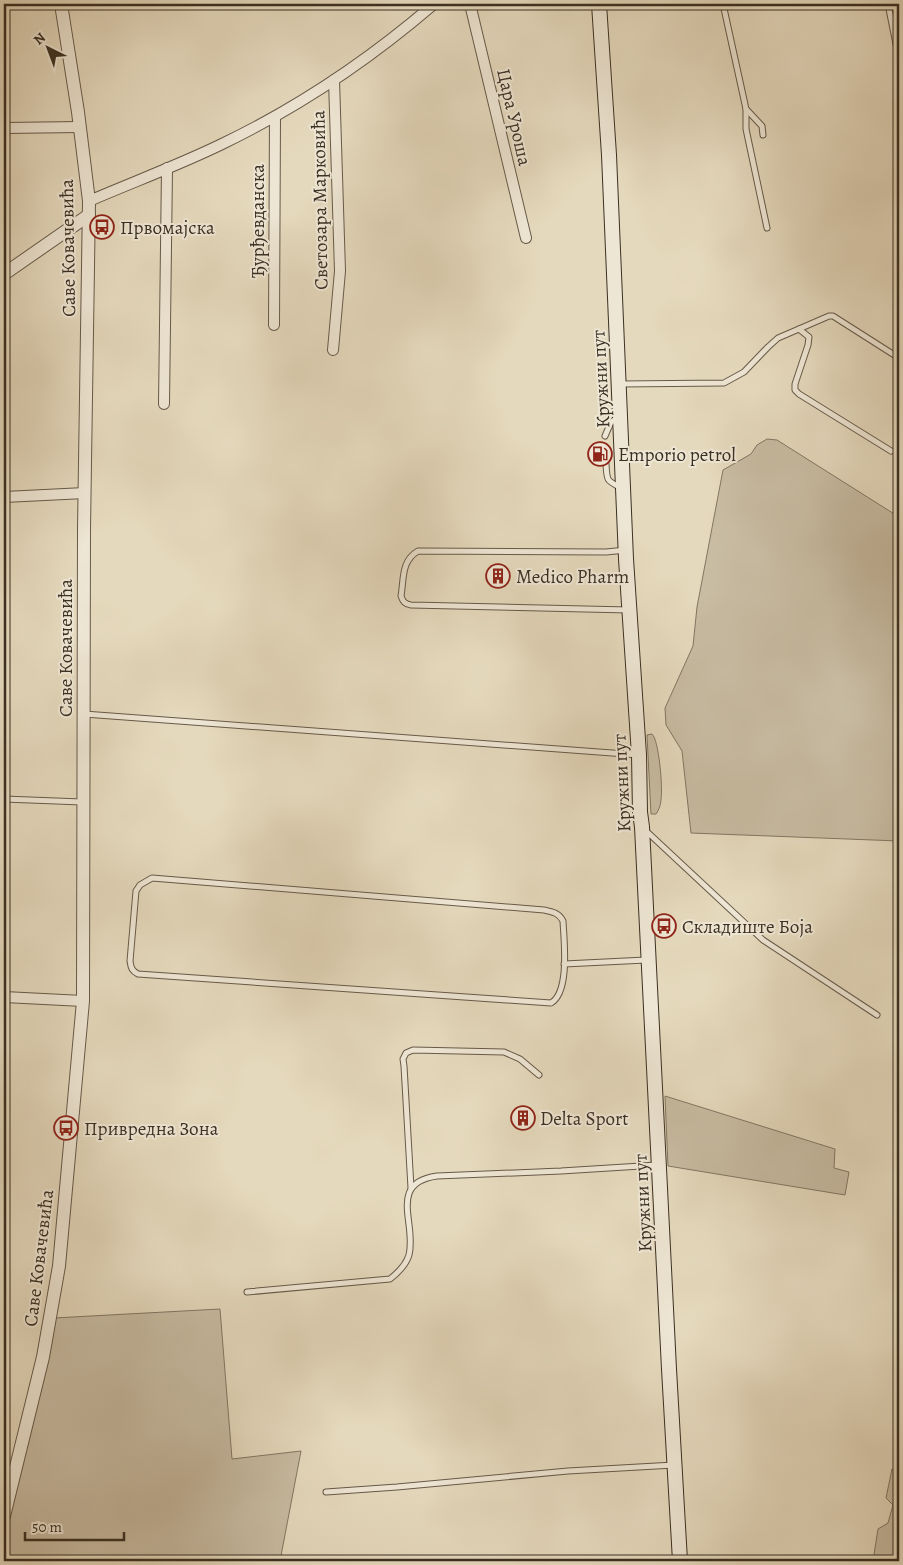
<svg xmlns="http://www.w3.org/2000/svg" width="903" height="1565" font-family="Alegreya,serif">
<rect width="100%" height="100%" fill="#e5d9bd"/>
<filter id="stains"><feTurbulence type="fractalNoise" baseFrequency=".004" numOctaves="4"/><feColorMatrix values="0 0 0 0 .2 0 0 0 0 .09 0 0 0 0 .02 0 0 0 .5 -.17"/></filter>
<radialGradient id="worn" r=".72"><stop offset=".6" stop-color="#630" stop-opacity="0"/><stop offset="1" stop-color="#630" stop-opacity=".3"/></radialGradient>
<g fill="#c8bca3" stroke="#827663">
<path d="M767,439l10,1 122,77v324l-208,-8 -9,-82 -16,-26 -1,-17 28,-62 4,-39 26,-137 28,-16 6,-9z"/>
<path d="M652,734c7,6 11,55 9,65 0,5 -2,11 -5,15h-5l-4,-79z"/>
<path d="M665,1096l170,53 -1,19 15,4 -4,23 -177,-29z"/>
<path d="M220,1309l12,150 69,-8 -21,110h-276v-18l50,-225z"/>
<path d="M892,1469l7,1v91h-26l5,-32 10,-6 5,-18 -7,-7z"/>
</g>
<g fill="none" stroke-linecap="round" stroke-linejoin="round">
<g stroke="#665a4a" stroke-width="7">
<g id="service">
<path d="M723,4l23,105 16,17 1,9"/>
<path d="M888,4l11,55"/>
<path d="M746,109v20l21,99"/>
<path d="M799,329l30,-13h4l66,42"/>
<path d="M620,384l104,-1 20,-11 24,-25 10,-9 21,-9 10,8 -1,8 -13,39v6l4,4 92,57"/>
<path d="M605,436l6,-14 7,-4"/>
<path d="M606,464c1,17 0,16 15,24"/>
<path d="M626,550l-20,2 -188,-1c-17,10 -14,28 -17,45 2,6 4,8 10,9l218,5"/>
<path d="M84,714l555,41"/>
<path d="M4,799l78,3"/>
<path d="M644,829l119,111 114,75"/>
<path d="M152,878l392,32c9,2 15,3 19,11 1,20 7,71 -12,82l-413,-29c-6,-3 -7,-6 -8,-13l6,-70 4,-6z"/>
<path d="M564,964l82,-4"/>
<path d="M411,1188l-7,-122 -1,-7 3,-6 7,-3 91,2 16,7 19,16"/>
<path d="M247,1292l143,-13c9,-7 16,-14 19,-24 8,-31 -22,-72 28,-79l124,-5 96,-6"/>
<path d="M326,1492l71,-5 171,-16 106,-6"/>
</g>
</g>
<g stroke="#665a4a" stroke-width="12">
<g id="minor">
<path d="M470,4l56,234"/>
<path d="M4,128l76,-1"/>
<path d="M89,201c44,-19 90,-36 133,-57 77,-37 148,-85 212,-140"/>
<path d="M274,325l1,-208"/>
<path d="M333,350l7,-79 -6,-191"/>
<path d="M164,404l3,-236"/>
<path d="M4,497l81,-4"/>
<path d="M4,997l79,4"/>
</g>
</g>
<g stroke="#665a4a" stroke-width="14">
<g id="tertiary">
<path d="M4,274l85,-59"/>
<path d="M4,1516l39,-159 16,-91 24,-265 1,-473 5,-327 -11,-89 -17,-108"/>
</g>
</g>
<g stroke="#3b3023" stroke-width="16">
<path id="secondary" d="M599,4l10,151 17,404 13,196 1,57 2,15 27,542 11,192"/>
</g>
<use href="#service" stroke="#eee6d4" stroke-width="5"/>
<use href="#minor" stroke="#eee6d4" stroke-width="10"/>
<use href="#tertiary" stroke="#eee6d4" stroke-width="12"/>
<use href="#secondary" stroke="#eee6d4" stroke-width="14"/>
</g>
<defs>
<g id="bus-ring" transform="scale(1.25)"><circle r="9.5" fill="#eee6d4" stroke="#8f2418" stroke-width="1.5"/><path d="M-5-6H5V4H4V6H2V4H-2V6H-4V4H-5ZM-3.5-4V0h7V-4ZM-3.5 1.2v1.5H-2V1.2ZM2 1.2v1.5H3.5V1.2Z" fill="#8f2418"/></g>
<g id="fuel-ring" transform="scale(1.25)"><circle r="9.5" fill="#eee6d4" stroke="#8f2418" stroke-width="1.5"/><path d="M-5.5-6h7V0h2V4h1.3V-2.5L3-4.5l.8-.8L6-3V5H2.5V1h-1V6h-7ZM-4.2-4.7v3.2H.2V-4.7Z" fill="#8f2418"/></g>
<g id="building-ring" transform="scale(1.25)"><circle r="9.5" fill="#eee6d4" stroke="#8f2418" stroke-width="1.5"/><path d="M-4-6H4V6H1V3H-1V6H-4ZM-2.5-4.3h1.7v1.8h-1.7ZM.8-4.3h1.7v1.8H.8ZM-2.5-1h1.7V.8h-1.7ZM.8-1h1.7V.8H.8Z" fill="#8f2418"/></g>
</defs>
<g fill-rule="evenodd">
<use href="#bus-ring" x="102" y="227"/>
<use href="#fuel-ring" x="600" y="454"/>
<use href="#building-ring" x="498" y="576"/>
<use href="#bus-ring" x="664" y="926"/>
<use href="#building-ring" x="523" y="1118"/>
<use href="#bus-ring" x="66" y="1128"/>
</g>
<g text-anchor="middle" stroke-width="4" stroke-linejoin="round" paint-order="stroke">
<g font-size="19" fill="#3b3023" stroke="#eee6d4">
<text transform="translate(515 117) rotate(77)" y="7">Цара Уроша</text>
<text transform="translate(319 200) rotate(-91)" y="7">Светозара Марковића</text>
<text transform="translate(257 221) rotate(-90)" y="7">Ђурђевданска</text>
<text transform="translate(67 248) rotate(-91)" y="7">Саве Ковачевића</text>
<text transform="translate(600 379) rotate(-93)" y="7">Кружни пут</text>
<text transform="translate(65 648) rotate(-90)" y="7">Саве Ковачевића</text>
<text transform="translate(621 783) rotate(-93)" y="7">Кружни пут</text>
<text transform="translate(642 1203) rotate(-93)" y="7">Кружни пут</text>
<text transform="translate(38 1258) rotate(-83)" y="7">Саве Ковачевића</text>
</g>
<g font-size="19" fill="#3b3023" stroke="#eee6d4" text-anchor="start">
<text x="120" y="234">Првомајска</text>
<text x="618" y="461">Emporio petrol</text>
<text x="516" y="583">Medico Pharm</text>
<text x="682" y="933">Складиште Боја</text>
<text x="540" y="1125">Delta Sport</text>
<text x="84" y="1135">Привредна Зона</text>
</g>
</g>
<rect width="903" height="1565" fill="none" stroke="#e5d9bd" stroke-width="20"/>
<rect x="5" y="5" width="893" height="1555" fill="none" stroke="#3b3023" stroke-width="2.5"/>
<rect x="10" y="10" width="883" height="1545" fill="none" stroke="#3b3023"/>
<g transform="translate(48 48) rotate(318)" stroke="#eee6d4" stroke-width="4" paint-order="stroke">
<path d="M0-4L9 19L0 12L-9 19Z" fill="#3b3023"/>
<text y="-8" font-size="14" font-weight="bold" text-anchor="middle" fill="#3b3023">N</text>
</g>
<path d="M25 1532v8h99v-8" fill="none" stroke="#3b3023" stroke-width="2.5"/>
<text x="32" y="1532" font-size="15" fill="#3b3023" stroke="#eee6d4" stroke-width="4" paint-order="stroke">50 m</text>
<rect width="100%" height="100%" filter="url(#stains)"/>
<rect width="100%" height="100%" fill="url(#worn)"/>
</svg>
